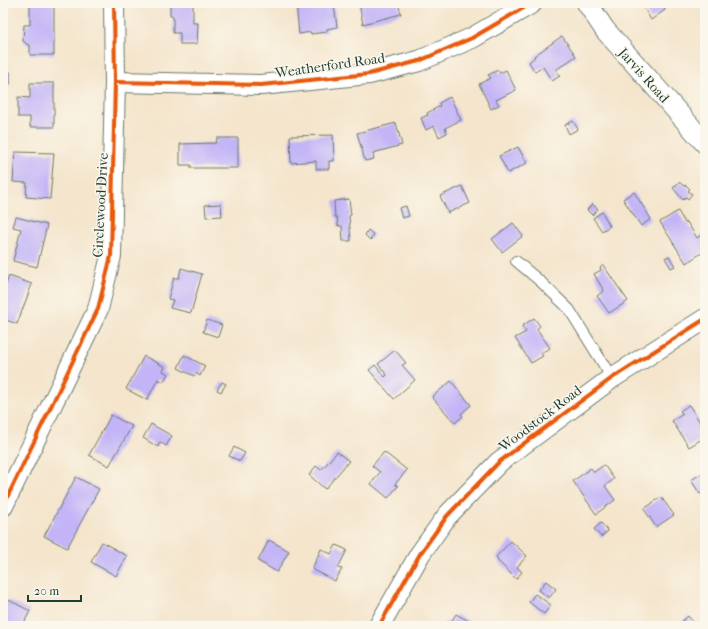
<svg xmlns="http://www.w3.org/2000/svg" width="708" height="629" font-family="'IM FELL French Canon',serif">
<rect width="100%" height="100%" fill="#fbf7ec"/>
<filter id="ink" filterUnits="userSpaceOnUse"><feTurbulence type="fractalNoise" baseFrequency=".025" numOctaves="2"/><feDisplacementMap in="SourceGraphic" scale="8" xChannelSelector="R" yChannelSelector="G"/><feConvolveMatrix kernelMatrix="1 2 1 2 8 2 1 2 1" color-interpolation-filters="sRGB"/></filter>
<filter id="wash" filterUnits="userSpaceOnUse"><feTurbulence type="fractalNoise" baseFrequency=".012" numOctaves="4" result="noise"/><feDisplacementMap in="SourceGraphic" scale="16" xChannelSelector="R" yChannelSelector="G"/><feGaussianBlur stdDeviation="0.9" result="paint"/><feColorMatrix in="noise" values="0 0 0 0 0 0 0 0 0 0 0 0 0 0 0 0 0 1.4 0 .05"/><feComposite in="paint" operator="in"/></filter>
<g filter="url(#wash)">
<rect width="100%" height="100%" fill="#f4e5cc"/>
<g id="blocks">
<g fill="#c2b4f7">
<path d="M30,3h24v52h-24v-10h-2l-5,-4 1,-16h6z"/>
<path d="M170,3h23v20h5l-1,21h-17v-11h-7v-17h-3z"/>
<path d="M296,3h16l1,5 21,-3 3,22 -10,2v3l-16,2v-2l-12,2z"/>
<path d="M359,3h39l3,11 -38,10z"/>
<path d="M641,3h22l2,7 -14,10z"/>
<path d="M562,36l14,20 -20,14 4,6 -8,5 -9,-14 -8,5 -6,-10 6,-5 -1,-1z"/>
<path d="M498,70l2,3 6,-3 10,20 -20,10 3,5 -8,4 -12,-25 12,-6 -3,-3z"/>
<rect x="3" y="72" width="7" height="12"/>
<path d="M30,83h24v44h-24v-10h-12v-20l12,1z"/>
<path d="M450,97l11,23 -16,8 2,5 -8,4 -5,-11 -8,4 -5,-12 7,-3 -1,-2 13,-7 -1,-3z"/>
<path d="M573,121l5,8 -9,5 -4,-9z"/>
<path d="M396,123l6,22 -29,8 1,6 -9,2 -8,-28z"/>
<path d="M333,135l1,26h-5v8h-13v-8l-25,2 -1,-27z"/>
<path d="M217,138h21v30h-47v-3h-11v-21l36,-1z"/>
<path d="M518,147l9,16 -19,10 -9,-17z"/>
<path d="M15,152l39,1 -4,46 -24,-2 1,-14 -14,-1z"/>
<path d="M679,182l5,4 2,-1 4,4 -2,2 4,3 -4,5 -2,-2 -3,3 -10,-12z"/>
<path d="M462,186l8,17 -22,10 -8,-17z"/>
<path d="M634,192l17,27 -10,7 -18,-27z"/>
<path d="M349,199l2,16 -2,1 2,25h-8l-1,-15h-4l-1,-9h-2l-1,-16z"/>
<path d="M221,204l1,12 -16,1 -1,-12z"/>
<path d="M592,204l6,5 -6,6 -5,-5z"/>
<path d="M406,206l3,10 -7,2 -3,-10z"/>
<path d="M678,211l7,12 2,-1 10,16 8,-6v19l-19,12 -26,-41z"/>
<path d="M602,212l8,14 -8,5 -9,-13z"/>
<path d="M16,217l31,8 -10,42 -24,-6 8,-32 -8,-2z"/>
<path d="M513,223l10,13 -21,16 -10,-13z"/>
<path d="M368,230l6,5 -4,5 -5,-5z"/>
<path d="M669,256l6,10 -4,2 -6,-10z"/>
<path d="M603,265l25,36 -19,12 -12,-17 7,-5 -10,-17 7,-4 -1,-2z"/>
<path d="M181,268l21,6 -11,39 -21,-5 3,-8 -5,-1 6,-21h5z"/>
<path d="M9,276l23,8 -15,40 -14,-5v-26z"/>
<path d="M534,318l6,8 -3,3 13,19 -9,5 2,3 -12,7 -16,-25 11,-6 -4,-6z"/>
<path d="M207,320l15,5 -4,12 -15,-5z"/>
<path d="M395,350l11,13 -4,2 13,15 -21,19 -25,-29 6,-5 10,12 2,-2 -9,-11z"/>
<path d="M184,355l21,11 -5,10 -4,-3 -2,3 -16,-8z"/>
<path d="M144,356l21,11 -2,4 5,3 -5,8 -5,-3 -11,21 -21,-11z"/>
<path d="M451,381l20,24 -10,9 2,2 -8,7 -23,-26z"/>
<path d="M222,382l4,2 -5,8 -4,-2z"/>
<path d="M689,405l16,25v7l-16,10 -17,-26 11,-7 -3,-3z"/>
<path d="M111,415l21,11 -23,40 -20,-11z"/>
<path d="M151,424l21,12 -6,10 -6,-4 -2,5 -15,-9z"/>
<path d="M234,447l11,6 -5,8 -11,-5z"/>
<path d="M337,452l12,9 -24,28 -16,-14 7,-9 5,4z"/>
<path d="M384,452l23,18 -12,14 3,2 -10,12 -17,-14 9,-12 -8,-6z"/>
<path d="M604,465l10,14 -9,7 10,14 -19,14 -23,-33 18,-13 3,4z"/>
<path d="M701,474l4,7v10l-5,3 -9,-14z"/>
<path d="M76,477l23,12 -32,59 -23,-12z"/>
<path d="M661,497l13,18 -18,12 -12,-18z"/>
<path d="M601,523l7,8 -7,6 -7,-8z"/>
<path d="M269,540l20,11 -12,21 -19,-11z"/>
<path d="M511,541l16,15 -10,11 5,5 -6,7 -19,-19 1,-1 -2,-2z"/>
<path d="M102,542l25,14 -11,20 -25,-14z"/>
<path d="M336,545l11,5 -9,18 4,1 -7,12 -23,-12 9,-20 10,5z"/>
<path d="M546,581l10,8 -7,9 -10,-8z"/>
<path d="M535,594l16,11 -7,9 -15,-12z"/>
<path d="M9,600l21,11 -6,12 6,3h-27v-15z"/>
<path d="M456,614l22,12h-33l3,-5 3,1z"/>
<path d="M688,616l9,10h-15l-2,-3z"/>
</g>
</g>
</g>
<g filter="url(#ink)">
<use href="#blocks" fill-opacity="0" stroke="#6a7869" stroke-width="1"/>
<g fill="none" stroke-linecap="round" stroke-linejoin="round">
<g stroke="#6a7869" stroke-width="12">
<path id="service" d="M516,261l25,21 28,27 43,69"/>
</g>
<g stroke="#6a7869" stroke-width="22">
<g id="minor">
<path d="M587,3l18,27 100,113"/>
<path d="M115,82l146,3 108,-11 50,-13 53,-23 60,-35"/>
<path d="M3,506l95,-197 13,-53 4,-174 -1,-79"/>
<path d="M379,626l41,-72 27,-38 52,-54 113,-84 93,-59"/>
</g>
</g>
<use href="#service" stroke="#fff" stroke-width="10"/>
<use href="#minor" stroke="#fff" stroke-width="20"/>
<g stroke="#fbf7ec" stroke-width="6">
<g id="cycleway">
<path d="M115,82l146,3 108,-11 50,-13 53,-23 60,-35"/>
<path d="M3,506l95,-197 13,-53 4,-174 -1,-79"/>
<path d="M379,626l41,-72 27,-38 52,-54 113,-84 93,-59"/>
</g>
</g>
<use href="#cycleway" stroke="#e8590c" stroke-width="4"/>
</g>
</g>
<g text-anchor="middle" stroke-width="3" stroke-linejoin="round" paint-order="stroke">
<g font-size="14" fill="#1f3d34" stroke="#fbf7ec">
<text transform="translate(330 65) rotate(-8)" y="5">Weatherford Road</text>
<text transform="translate(644 75) rotate(48)" y="5">Jarvis Road</text>
<text transform="translate(100 205) rotate(-87)" y="5">Circlewood Drive</text>
<text transform="translate(540 418) rotate(-37)" y="5">Woodstock Road</text>
</g>
</g>
<rect width="708" height="629" fill="none" stroke="#fbf7ec" stroke-width="16"/>
<path d="M28 595v6h53v-6" fill="none" stroke="#1f3d34" stroke-width="2"/>
<text x="34" y="595" font-size="12" fill="#1f3d34" stroke="#fbf7ec" stroke-width="3" paint-order="stroke">20 m</text>
</svg>
